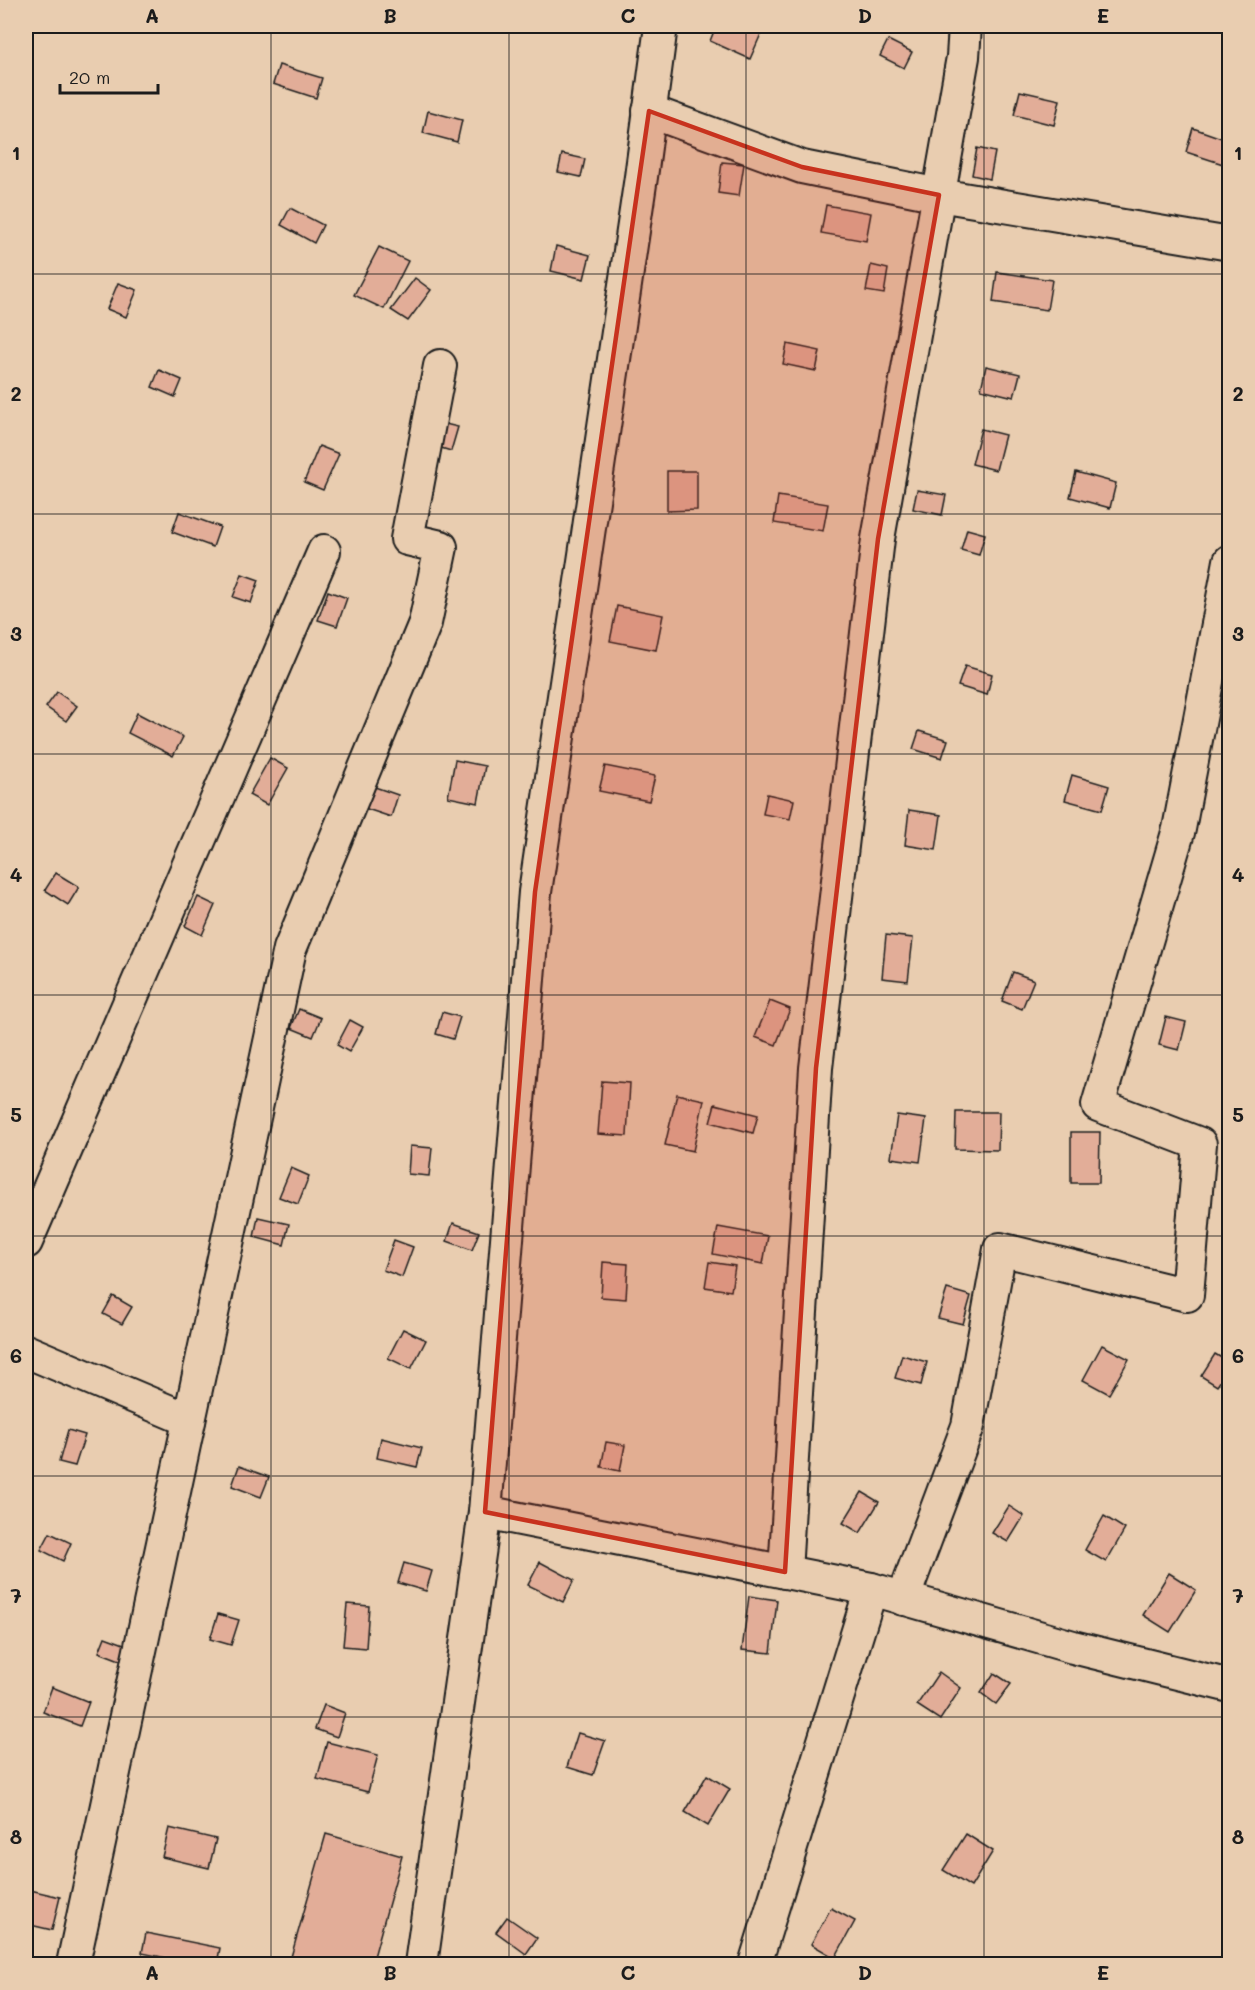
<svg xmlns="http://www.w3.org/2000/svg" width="1255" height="1990" font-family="Mali,sans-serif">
<rect width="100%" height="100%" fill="#e9cdb0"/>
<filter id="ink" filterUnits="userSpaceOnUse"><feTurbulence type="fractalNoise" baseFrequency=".0167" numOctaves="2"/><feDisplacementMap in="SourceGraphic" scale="12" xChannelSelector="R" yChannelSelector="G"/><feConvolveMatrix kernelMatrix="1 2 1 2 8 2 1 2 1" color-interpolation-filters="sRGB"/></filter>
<g filter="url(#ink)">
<g fill="#e2ad98" stroke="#1c1c1c" stroke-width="1.5">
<path d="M716,26h27l18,8 -11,25 -40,-18z"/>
<path d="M888,40l24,12 -8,16 -24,-12z"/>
<path d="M279,65l43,13 -6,20 -43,-14z"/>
<path d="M1020,91l40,9 -6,25 -40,-10z"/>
<path d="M428,111l34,9 -5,22 -34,-9z"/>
<path d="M1193,128l37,13 -7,23 -37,-12z"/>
<path d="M977,148l18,4 -5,27 -18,-4z"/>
<path d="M562,154l23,5 -4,18 -23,-5z"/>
<path d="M722,162l22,2 -5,32 -21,-3z"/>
<path d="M826,205l45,8 -5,28 -45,-8z"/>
<path d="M290,208l33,17 -9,18 -33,-18z"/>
<path d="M556,246l34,9 -6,24 -33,-8z"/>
<path d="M379,247l29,14 -24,48 -30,-14z"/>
<path d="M871,265l17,4 -4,25 -18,-3z"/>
<path d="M997,272l55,8 -5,30 -54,-8z"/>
<path d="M415,278l16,12 -23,31 -17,-11z"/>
<path d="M118,283l19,7 -11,27 -19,-8z"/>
<path d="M787,344l33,7 -4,20 -33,-7z"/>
<path d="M986,366l34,8 -6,23 -33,-8z"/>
<path d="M159,370l23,10 -7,17 -23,-10z"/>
<path d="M445,424l13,3 -7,24 -13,-4z"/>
<path d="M981,429l24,6 -9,35 -24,-6z"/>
<path d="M319,446l20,8 -16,36 -19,-8z"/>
<path d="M667,471h30v39l-30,1z"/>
<path d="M1076,472l40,11 -6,25 -40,-11z"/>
<path d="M917,490l29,5 -4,20 -29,-6z"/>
<path d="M778,496l50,8 -5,27 -49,-8z"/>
<path d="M179,512l41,15 -7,20 -41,-15z"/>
<path d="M967,529l18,5 -6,21 -18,-5z"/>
<path d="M242,574l17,6 -8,23 -18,-6z"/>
<path d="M328,591l19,7 -10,28 -19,-6z"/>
<path d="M617,606l46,9 -7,35 -46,-9z"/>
<path d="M965,666l27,8 -5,21 -29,-9z"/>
<path d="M57,692l20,14 -11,15 -20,-14z"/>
<path d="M137,713l46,24 -10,19 -45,-23z"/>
<path d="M919,731l29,9 -6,18 -29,-9z"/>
<path d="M270,758l18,10 -21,37 -18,-10z"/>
<path d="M455,760l30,6 -7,37 -30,-6z"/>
<path d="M605,766l50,10 -6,25 -50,-10z"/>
<path d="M1072,775l37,11 -7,24 -37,-10z"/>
<path d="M369,785l29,10 -7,22 -30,-10z"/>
<path d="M767,794l27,6 -4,19 -27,-5z"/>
<path d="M909,810l32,5 -5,35 -31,-5z"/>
<path d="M56,873l23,14 -11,18 -23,-15z"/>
<path d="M198,897l17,8 -13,30 -17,-9z"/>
<path d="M886,935l27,3 -5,43 -26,-3z"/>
<path d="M1013,972l21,8 -12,29 -20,-8z"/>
<path d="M770,1001l20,8 -14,36 -21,-8z"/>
<path d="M299,1009l22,9 -8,19 -22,-9z"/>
<path d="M442,1012l18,5 -7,22 -17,-5z"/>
<path d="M1166,1017l20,5 -7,28 -20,-5z"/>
<path d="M350,1020l13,7 -14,25 -12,-7z"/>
<path d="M602,1081l28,2 -3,53 -29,-2z"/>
<path d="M677,1094l27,6 -11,51 -28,-6z"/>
<path d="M715,1104l43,11 -5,18 -43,-11z"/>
<path d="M956,1112h43l-1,38 -43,-1z"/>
<path d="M897,1115l29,4 -6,43 -29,-4z"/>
<path d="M1071,1132h29l-1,51h-28z"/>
<path d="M410,1146l22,2 -3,28 -21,-2z"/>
<path d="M291,1168l18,8 -11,28 -19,-7z"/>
<path d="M258,1217l31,7 -5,21 -30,-8z"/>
<path d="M453,1223l26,9 -7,18 -25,-9z"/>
<path d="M718,1227l50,9 -5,28 -50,-10z"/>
<path d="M394,1240l19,7 -11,30 -19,-7z"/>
<path d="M603,1262l25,2 -2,35 -25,-2z"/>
<path d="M709,1262l26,4 -4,25 -26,-4z"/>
<path d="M947,1289l24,7 -8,28 -25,-6z"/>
<path d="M113,1296l19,11 -10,17 -19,-10z"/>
<path d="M403,1329l23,11 -15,29 -23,-11z"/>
<path d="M1102,1345l27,14 -20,35 -26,-14z"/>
<path d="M1215,1354l15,9v4l-13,19 -16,-10z"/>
<path d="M902,1355l25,7 -6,23 -26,-7z"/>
<path d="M68,1430l17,5 -10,31 -16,-4z"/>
<path d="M381,1438l41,10 -5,19 -40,-9z"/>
<path d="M606,1442l19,3 -5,26 -19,-4z"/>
<path d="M239,1466l30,11 -8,20 -29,-11z"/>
<path d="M862,1492l17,10 -19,31 -17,-10z"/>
<path d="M1009,1506l15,10 -16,26 -16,-9z"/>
<path d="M1104,1516l21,13 -19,33 -21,-12z"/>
<path d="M50,1533l21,10 -8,18 -22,-11z"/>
<path d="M540,1562l34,18 -11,22 -35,-17z"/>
<path d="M404,1563l28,8 -6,20 -28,-8z"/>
<path d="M1169,1573l27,17 -26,42 -27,-17z"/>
<path d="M749,1596l28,4 -6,53 -29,-3z"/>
<path d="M347,1604l22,2 -3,42 -23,-2z"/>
<path d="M218,1614l21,6 -8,25 -21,-6z"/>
<path d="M105,1637l27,10 -7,15 -26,-10z"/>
<path d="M939,1672l22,16 -21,32 -23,-15z"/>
<path d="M994,1673l17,11 -15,20 -15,-11z"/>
<path d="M52,1687l37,15 -9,24 -37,-14z"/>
<path d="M324,1705l21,8 -8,24 -22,-8z"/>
<path d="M578,1733l27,8 -12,34 -26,-8z"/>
<path d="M327,1742l51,13 -10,37 -51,-13z"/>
<path d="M707,1775l23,14 -22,37 -23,-14z"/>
<path d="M169,1828l47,11 -7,29 -47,-11z"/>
<path d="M326,1834l76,22 -30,108h-83z"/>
<path d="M966,1834l27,17 -22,36 -28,-17z"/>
<path d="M26,1889l34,8 -8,33 -26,-6z"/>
<path d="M831,1908l24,13 -20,37 -24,-14z"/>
<path d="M507,1917l30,21 -11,16 -30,-22z"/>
<path d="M146,1933l74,15 -3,16h-21l-54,-11z"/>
</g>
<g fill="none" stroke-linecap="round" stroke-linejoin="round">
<g stroke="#1c1c1c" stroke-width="36">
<g id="minor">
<path d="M649,111l153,56 137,28 291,49"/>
<path d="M26,1242l298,-691"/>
<path d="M26,1351l163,69"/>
<path d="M485,1512l386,77 202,58 157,39"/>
<path d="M785,1572l31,-504 62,-529 85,-482 2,-31"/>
<path d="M903,1599l65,-173 32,-177 187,46 13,-151 -102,-39 81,-276 51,-268"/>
<path d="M73,1964l217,-1015 135,-326 16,-76 -34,-8 33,-173"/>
<path d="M421,1964l64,-452 50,-620 106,-715 20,-151"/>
<path d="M755,1964l116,-375"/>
</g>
</g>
<use href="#minor" stroke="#e9cdb0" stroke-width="32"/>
</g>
</g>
<path fill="#c8321e" fill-opacity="0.2" stroke="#c8321e" stroke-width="4.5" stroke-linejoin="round" d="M649,111l153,56 137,28 -61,344 -62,529 -31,504 -300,-60 50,-620z"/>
<path fill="none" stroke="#1c1c1c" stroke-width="1.5" stroke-opacity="0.55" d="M271,26v1938M509,26v1938M746,26v1938M984,26v1938M26,274h1204M26,514h1204M26,754h1204M26,995h1204M26,1236h1204M26,1476h1204M26,1717h1204"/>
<rect width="1255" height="1990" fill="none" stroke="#e9cdb0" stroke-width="66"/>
<path d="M60 84v9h98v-9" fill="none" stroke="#1c1c1c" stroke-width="3"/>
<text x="69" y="84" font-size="18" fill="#1c1c1c" stroke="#e9cdb0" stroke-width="4.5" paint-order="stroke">20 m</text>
<rect x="33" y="33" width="1189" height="1924" fill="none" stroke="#1c1c1c" stroke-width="2"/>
<g font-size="20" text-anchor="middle" font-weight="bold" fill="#1c1c1c">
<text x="152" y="23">A</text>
<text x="390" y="23">B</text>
<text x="628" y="23">C</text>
<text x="865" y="23">D</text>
<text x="1103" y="23">E</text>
<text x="16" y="160">1</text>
<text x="1238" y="160">1</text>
<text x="16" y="401">2</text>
<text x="1238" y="401">2</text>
<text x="16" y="641">3</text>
<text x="1238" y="641">3</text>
<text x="16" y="882">4</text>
<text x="1238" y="882">4</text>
<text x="16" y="1122">5</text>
<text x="1238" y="1122">5</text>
<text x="16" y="1363">6</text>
<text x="1238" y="1363">6</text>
<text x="16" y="1603">7</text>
<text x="1238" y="1603">7</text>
<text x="16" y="1844">8</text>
<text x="1238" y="1844">8</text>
<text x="152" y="1980">A</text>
<text x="390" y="1980">B</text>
<text x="628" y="1980">C</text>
<text x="865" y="1980">D</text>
<text x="1103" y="1980">E</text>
</g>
</svg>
